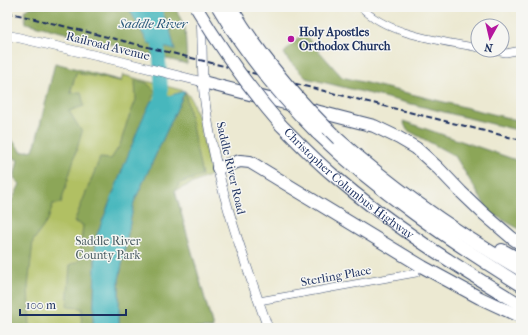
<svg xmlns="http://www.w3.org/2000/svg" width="528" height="335" font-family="'IM FELL French Canon',serif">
<rect width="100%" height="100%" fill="#f6f6f2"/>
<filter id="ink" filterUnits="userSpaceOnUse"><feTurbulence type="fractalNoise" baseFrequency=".025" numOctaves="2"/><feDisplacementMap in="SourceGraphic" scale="8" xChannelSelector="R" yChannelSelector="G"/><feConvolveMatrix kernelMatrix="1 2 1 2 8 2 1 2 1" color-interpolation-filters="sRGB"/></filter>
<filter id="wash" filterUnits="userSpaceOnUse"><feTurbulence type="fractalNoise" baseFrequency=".012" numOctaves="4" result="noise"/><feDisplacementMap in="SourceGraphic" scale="16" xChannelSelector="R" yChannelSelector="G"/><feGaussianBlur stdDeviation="0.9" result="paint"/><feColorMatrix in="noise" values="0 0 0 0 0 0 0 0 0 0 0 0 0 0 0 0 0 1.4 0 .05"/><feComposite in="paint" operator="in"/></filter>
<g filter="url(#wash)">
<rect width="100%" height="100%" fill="#ece9d2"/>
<path fill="#b1c063" stroke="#667860" d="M76,73l45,8 2,-6 62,16 6,7 8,24 12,53 -36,16 38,137h-187l-1,-80z"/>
<g fill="#8ca659" stroke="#546a5c">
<path d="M31,7h105l34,23 -10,-23h15l10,21 2,36 -161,-41 -2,-12z"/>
<path d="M303,33l39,44 179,44v10l-215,-53 -18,-18 -4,-7z"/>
<path d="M55,63l67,18 -46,-8 -6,20 11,-1 3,14 -15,5 13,21 -21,71 -8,1 -5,16 -15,21 -5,47 2,40h-23v-117l13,-27 -6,-6 4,-18 -8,-4 -3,2v-24l15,18 11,-2 3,-8z"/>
<path d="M135,80l12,3 9,9 -8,16 -52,129 -3,91h-12l1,-20 -15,-1 3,-42 9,-4 4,-36 -9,-3 26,-64 11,1 9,-14 7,-23 9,-22z"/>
<path d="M185,91l17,85 -22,7 -5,8 38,137h-94v-48l15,-78z"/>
<path d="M403,121l113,39 5,6v64l-32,-18 -34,-56 -48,-26z"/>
</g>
<g fill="#47b7bd" stroke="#31738e">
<path d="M128,7h32l10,23 5,20 -27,-7z"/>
<path d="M185,91l-51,111 -15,78v48h-26l3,-91 45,-115 10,-21z"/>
</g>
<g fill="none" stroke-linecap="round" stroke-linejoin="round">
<path stroke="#47b7bd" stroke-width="13" d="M154,114l8,-16 -4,-59v-17l-3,-15"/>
</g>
</g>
<g filter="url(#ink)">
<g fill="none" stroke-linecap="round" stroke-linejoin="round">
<g stroke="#3a4b6f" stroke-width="8">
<g id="minor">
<path d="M361,7c28,29 79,33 117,41"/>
<path d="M489,50l17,3 15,-3"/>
<path d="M259,301l157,-28"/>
</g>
</g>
<g stroke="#3a4b6f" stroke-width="10">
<g id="tertiary">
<path d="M201,17c2,28 0,57 4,85 10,78 37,152 63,226"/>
<path d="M7,35l112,26 84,21"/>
</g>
</g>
<g stroke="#3a4b6f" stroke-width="14">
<g id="motorway">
<path d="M203,82l171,44 25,12 17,10 22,20 23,24 23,22 28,24 9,6"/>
<path id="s1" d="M281,125c17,17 34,35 52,50 58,50 123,91 188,130"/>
<path d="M317,133c61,59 132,107 204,152"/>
<path d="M338,139c56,50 118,93 183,131"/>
<path d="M218,168l22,-7 10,1 173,105 57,31 41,19"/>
<path d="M502,250l19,10"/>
</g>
</g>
<use href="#minor" stroke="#fff" stroke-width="7"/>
<use href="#tertiary" stroke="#fff" stroke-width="9"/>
<use href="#motorway" stroke="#fff" stroke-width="12"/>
<path stroke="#1b2f5e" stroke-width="2" stroke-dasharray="6 3" stroke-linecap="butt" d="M7,12l514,128"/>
<g stroke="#3a4b6f" stroke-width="14" stroke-linecap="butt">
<g id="motorway-bridge">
<path d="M196,7c25,42 53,81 85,118"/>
<path d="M218,7c27,46 61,88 99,126"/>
<path d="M231,7c29,49 66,92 107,132"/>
</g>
</g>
<use href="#motorway-bridge" stroke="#fff" stroke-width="12"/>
</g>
</g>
<circle fill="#b5179e" stroke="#f6f6f2" stroke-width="1.5" cx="291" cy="39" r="4"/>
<g text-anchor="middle" stroke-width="3" stroke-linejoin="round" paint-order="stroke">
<g font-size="12" font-weight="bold" fill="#1b2f5e" stroke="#f6f6f2" text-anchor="start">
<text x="299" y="36">Holy Apostles<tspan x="299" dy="14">Orthodox Church</tspan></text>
</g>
<g font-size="12" fill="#1b2f5e" stroke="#f6f6f2">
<text transform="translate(108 46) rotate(14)" y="4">Railroad Avenue</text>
<text transform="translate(231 168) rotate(77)" y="4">Saddle River Road</text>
<text dy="4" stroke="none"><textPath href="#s1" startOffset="90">Christopher Columbus Highway</textPath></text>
<text transform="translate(336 276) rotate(-10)" y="4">Sterling Place</text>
</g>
<g font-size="12" fill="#485a60" stroke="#f6f6f2">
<text x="108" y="245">Saddle River<tspan x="108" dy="14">County Park</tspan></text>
</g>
<g font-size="13" font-style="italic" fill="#28587a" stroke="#f6f6f2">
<text x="153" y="28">Saddle River</text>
</g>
</g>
<rect width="528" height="335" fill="none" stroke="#f6f6f2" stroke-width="24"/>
<g transform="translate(490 38) rotate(188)"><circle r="19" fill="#f6f6f2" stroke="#9ea6b7"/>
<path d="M0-3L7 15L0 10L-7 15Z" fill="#b5179e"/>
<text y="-6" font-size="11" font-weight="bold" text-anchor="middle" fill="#1b2f5e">N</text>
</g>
<path d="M20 309v6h106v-6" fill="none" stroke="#1b2f5e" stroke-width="2"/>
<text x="26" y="309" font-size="12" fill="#1b2f5e" stroke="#f6f6f2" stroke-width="3" paint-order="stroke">100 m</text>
</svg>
